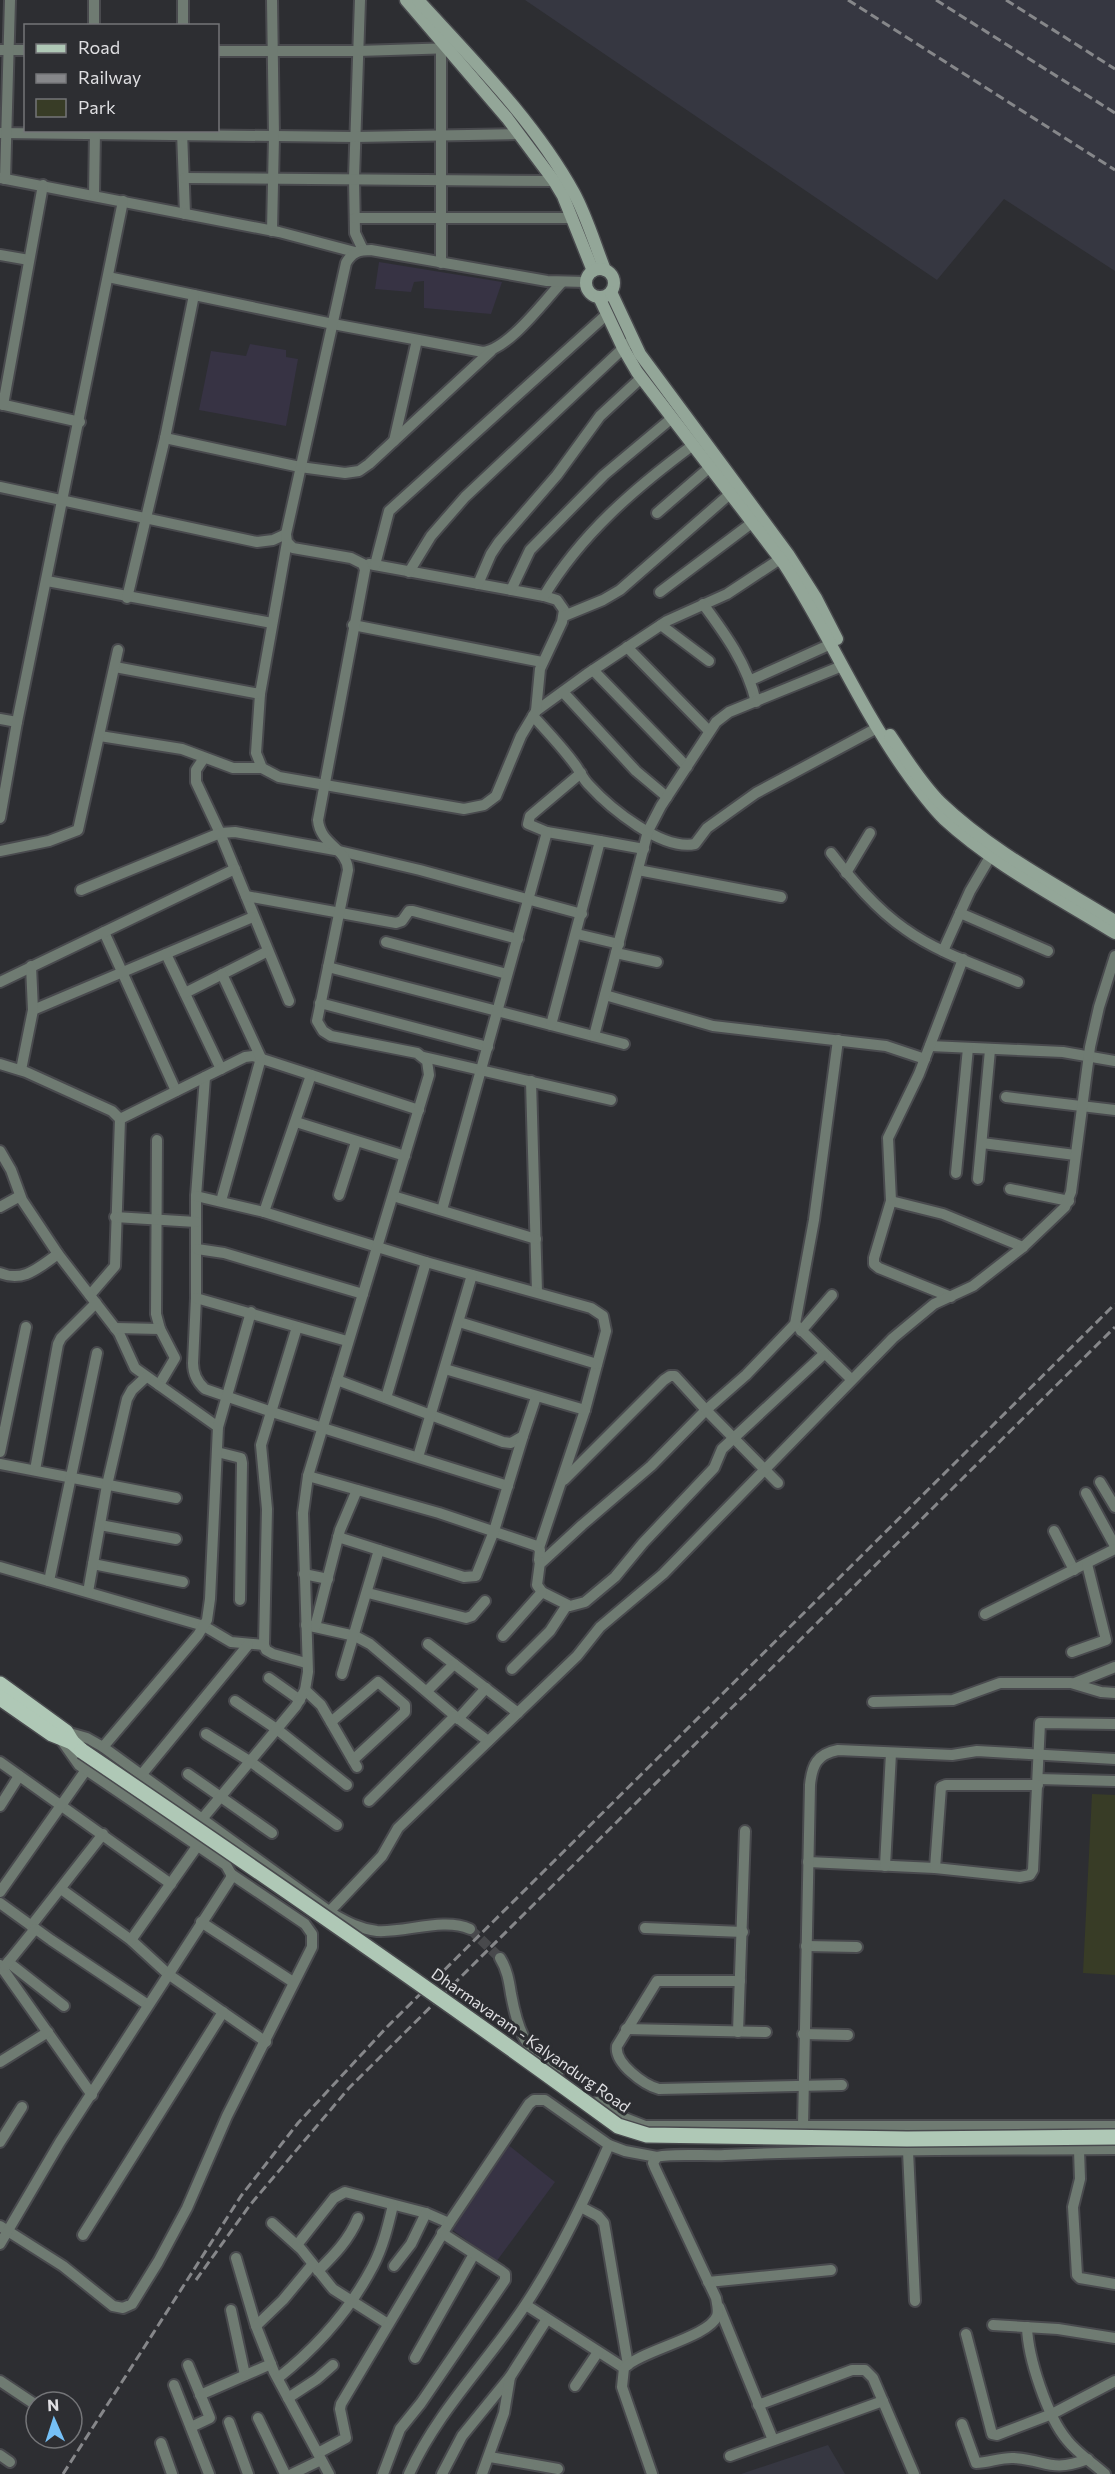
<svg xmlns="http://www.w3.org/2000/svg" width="1115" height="2474" font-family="Commissioner,sans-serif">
<rect width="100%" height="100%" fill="#2d2e32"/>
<g fill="#363741">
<path d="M525,0h590v271l-111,-72 -67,81z"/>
<path d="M828,2445l17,29h-104z"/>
</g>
<g fill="#373344">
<path d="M379,262l123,20 -11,32 -67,-6v-27l-10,1 -3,10 -36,-3z"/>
<path d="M250,344l36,6v7l12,2 -12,67 -87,-16 12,-59 35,5z"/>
<path d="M507,2144l48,38 -59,80 -46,-34z"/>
</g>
<path fill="#383c26" d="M1092,1794l23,1v180l-32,-2z"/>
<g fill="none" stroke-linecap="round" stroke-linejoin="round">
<path stroke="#48494c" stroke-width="10" stroke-dasharray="10 5" stroke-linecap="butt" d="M470,1929l30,29"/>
<g stroke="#494a4e" stroke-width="14">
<g id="minor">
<path d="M183,0v26"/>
<path d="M360,0l-6,178 1,55 8,17"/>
<path d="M94,26v-26"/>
<path d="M0,50h26"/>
<path d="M218,51h140l96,-3"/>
<path d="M182,131l3,83"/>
<path d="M0,133l355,4 164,-3"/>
<path d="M0,178l279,54 76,20"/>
<path d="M184,178l370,3"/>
<path d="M5,179l5,-179"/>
<path d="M94,195l1,-64"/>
<path d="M355,218h217"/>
<path d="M272,231l2,-95 -2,-136"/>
<path d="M0,255l29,5"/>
<path d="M441,263v-214"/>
<path d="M108,277l225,47 150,28c26,-3 61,-51 79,-70"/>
<path d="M0,404l80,18"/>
<path d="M3,405l40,-220"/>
<path d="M165,438l135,29 45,6 14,-2 10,-7 122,-113"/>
<path d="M394,441l23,-101"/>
<path d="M0,487l257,55 16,-2 13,-6"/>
<path d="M657,513l53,-46"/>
<path d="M287,542l-27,152 -4,59 6,15 17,9 185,32 20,-4 12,-9 25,-60 15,-25 51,-37 80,-53 60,-27 53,-35"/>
<path d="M369,564l175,32 13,4 7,10 -2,12 -22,47 -4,42"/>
<path d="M375,565l14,-54 217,-196"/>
<path d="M409,572l22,-36 34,-39 168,-158"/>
<path d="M47,581l225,42"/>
<path d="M478,584l13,-30 8,-12 58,-67 43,-59 41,-38"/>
<path d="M511,590l19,-40 74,-75 68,-57"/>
<path d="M660,592l93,-70"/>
<path d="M544,596c37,-62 91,-108 149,-151"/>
<path d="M127,598l38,-160 29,-143"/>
<path d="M703,604c23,31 44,60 53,98"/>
<path d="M564,616l39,-16 17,-10 111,-97"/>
<path d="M353,625l189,37"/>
<path d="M661,625l48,36"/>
<path d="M627,647l82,84"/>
<path d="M115,667l145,27"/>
<path d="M593,670l94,97"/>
<path d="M751,680l80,-36"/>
<path d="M563,692l73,79 31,26"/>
<path d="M533,716c14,15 28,30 40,46 6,7 9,16 16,23 21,23 73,66 106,59l12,-16 49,-35 121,-65"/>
<path d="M0,719l17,3"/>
<path d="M100,736l82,13 51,19h29"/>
<path d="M204,758l-8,12v12l24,51 69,168"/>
<path d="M581,773l-51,43 -2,8 19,8 53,9"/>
<path d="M0,818l17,-96 106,-521"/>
<path d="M0,851l49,-10 29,-11 40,-180"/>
<path d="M831,853c21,27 45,56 74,76 33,24 75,37 113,53"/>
<path d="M638,870l143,27"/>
<path d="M846,873l24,-40"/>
<path d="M81,890l139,-57 15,-1 100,18 85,20 162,44"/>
<path d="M246,896l150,27 6,-2 7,-10h4l105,28"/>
<path d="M960,913l88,38"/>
<path d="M104,932l72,159"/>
<path d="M577,934l42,10"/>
<path d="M386,942l121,32"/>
<path d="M943,951l27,-60 20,-34"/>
<path d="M616,953l41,9"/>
<path d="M166,954l55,115"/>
<path d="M328,967l296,77"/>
<path d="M0,982l235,-113"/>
<path d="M185,993l83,-42"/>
<path d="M605,995l108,31 173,20 39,13"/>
<path d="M320,1003l168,44"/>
<path d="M33,1010l220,-93"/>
<path d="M551,1025l49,-184 44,8"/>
<path d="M594,1036l54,-205 13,-25 55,-84 13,-10 113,-46"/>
<path d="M930,1046l133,6 52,9"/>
<path d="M424,1057l187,43"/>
<path d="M0,1064l26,8 86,39 8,8 -5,147 -25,29"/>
<path d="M21,1070l12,-60 -2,-44"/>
<path d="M205,1077l-9,119v102l-3,65c0,11 4,19 12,26l67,23 236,74"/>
<path d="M531,1081l6,211"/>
<path d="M1006,1097l109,13"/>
<path d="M120,1119l125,-62 8,-1 166,54"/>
<path d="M296,1122l109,34"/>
<path d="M157,1140l-1,174 4,15 15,29 -16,27"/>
<path d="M982,1143l93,12"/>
<path d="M0,1151l11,19 11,30 36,54 61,79 16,35 83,59"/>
<path d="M956,1173l12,-125"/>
<path d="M978,1179l12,-129"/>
<path d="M1010,1189l59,12"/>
<path d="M339,1195l17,-53"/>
<path d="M196,1196l68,16 162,50 165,46 12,8 3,15 -21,79 -46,138"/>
<path d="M393,1196l143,43"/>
<path d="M221,1201l40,-143 -39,-84"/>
<path d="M891,1201l52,13 80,33"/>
<path d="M0,1207l20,-11"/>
<path d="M442,1210l105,-378"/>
<path d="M264,1212l47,-137"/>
<path d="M115,1217l81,5"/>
<path d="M197,1249l27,4 139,41"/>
<path d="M0,1273c24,10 39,-6 58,-19"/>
<path d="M951,1297l-72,-29 -5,-4v-6l17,-57 -3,-63 31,-64 44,-115"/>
<path d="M196,1298l151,43"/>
<path d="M459,1322l138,42"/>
<path d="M795,1324l56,55"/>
<path d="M297,1327l-36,118 6,64 -3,136 2,5 7,4 33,9"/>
<path d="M115,1328l45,1"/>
<path d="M801,1331l31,-36"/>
<path d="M445,1369l140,41"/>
<path d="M337,1380l166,62 8,1 12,-7 13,-39"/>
<path d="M386,1398l40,-136"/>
<path d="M0,1452l26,-125"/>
<path d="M217,1452l24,6 1,5 -2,137"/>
<path d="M418,1457l54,-182"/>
<path d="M0,1464l176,34"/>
<path d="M35,1470l23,-126 3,-6 35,-35"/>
<path d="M308,1476l131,37 98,33 3,4 -1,10 3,2 40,-37 69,-59 55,-56 40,-35 49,-51 19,-104 24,-180"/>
<path d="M564,1480l100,-100 6,-4h5l31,34 72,73"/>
<path d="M1100,1482l15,25"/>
<path d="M1086,1493l29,53"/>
<path d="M100,1525l76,14"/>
<path d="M1054,1531l20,39"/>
<path d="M338,1537l126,40 12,-1 18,-45 29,-95"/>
<path d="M540,1562l-3,23 5,7 28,14 15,-4 30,-25 28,-34 71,-75 8,-19 102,-95"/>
<path d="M93,1564l90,18"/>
<path d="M0,1567l204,59 27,16 33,3"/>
<path d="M304,1574l24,5"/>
<path d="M49,1581l48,-228"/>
<path d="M88,1592l19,-107 20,-86 5,-9 14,-13"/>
<path d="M368,1593l98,25 6,-2 13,-15"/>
<path d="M985,1614l130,-65"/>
<path d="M306,1625l49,11 15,8 85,72 33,25"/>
<path d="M315,1627l25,-97 17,-40"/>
<path d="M503,1636l39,-44"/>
<path d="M428,1644l90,69"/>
<path d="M1072,1652l34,-12 -19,-76"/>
<path d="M512,1669l38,-38 17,-26"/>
<path d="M342,1674l37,-124"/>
<path d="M269,1678l31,22"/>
<path d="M1075,1683l40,-16"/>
<path d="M305,1690l16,15 36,62"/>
<path d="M427,1691l27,-27"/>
<path d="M235,1701l43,29 69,55"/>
<path d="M873,1702l80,-2 47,-17h71l30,9 14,1"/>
<path d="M458,1719l28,-31"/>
<path d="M331,1722l47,-40 27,23v7l-52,48"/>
<path d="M66,1732l21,6 16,9 230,167c14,8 27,15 44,17 28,2 67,-14 93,-2"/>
<path d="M206,1734l45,28 86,63"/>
<path d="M103,1747l95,-112 9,-15 3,-21 8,-172 33,-115"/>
<path d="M0,1762l171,122"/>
<path d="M142,1774l106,-129"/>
<path d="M188,1774l84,59"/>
<path d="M1038,1779l77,2"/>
<path d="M369,1801l86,-85"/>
<path d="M0,1806l19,-30"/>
<path d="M202,1819l94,-113 9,-16 3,-18 -5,-159 5,-37 121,-401 -2,-14 -10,-8 -86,-17 -8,-5 -6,-10 31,-151c-1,-22 -28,-25 -30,-50l47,-250 -2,-6 -12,-6 -58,-10 -6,-6 -1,-8 60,-271c6,-11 13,-13 25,-13l176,31 39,1"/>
<path d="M808,1862l127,6 85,9 10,-2 3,-5 7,-147 75,1"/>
<path d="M885,1866l6,-113"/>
<path d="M935,1868l6,-81 5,-2h92"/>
<path d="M61,1889l70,51 37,34 98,68"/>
<path d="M0,1892l86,-122"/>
<path d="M0,1903l51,37 97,65"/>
<path d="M330,1911l52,-55 16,-28 179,-172 23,-29 63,-53 230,-236 41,-34 39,-18 50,-39 42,-40 6,-15 19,-145 9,-40 16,-51"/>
<path d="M201,1922l92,60"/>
<path d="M31,1926l72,-92"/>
<path d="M645,1928l98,4"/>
<path d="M131,1940l67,-95"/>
<path d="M806,1946l51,1"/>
<path d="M500,1958c7,11 9,23 11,36 7,38 14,56 47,79"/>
<path d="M8,1962l56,44"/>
<path d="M0,1965l92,130"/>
<path d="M5,1966l30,-37"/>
<path d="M740,1981h-83l-40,65c-3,17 27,39 42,43l183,-4"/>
<path d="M626,2029l140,3"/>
<path d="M738,2032l7,-201"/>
<path d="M803,2034l45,1"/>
<path d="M0,2062l48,-30"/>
<path d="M597,2102l20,13 28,11h470"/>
<path d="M803,2126l7,-341c2,-20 7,-31 28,-35l114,5 25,-4 138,8"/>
<path d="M0,2142l22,-35"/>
<path d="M1079,2150l1,29 -7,28 4,68 3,3 35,6"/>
<path d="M908,2151l7,150"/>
<path d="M581,2207l17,9 6,7 24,142"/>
<path d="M272,2223l29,26 32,40 55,35"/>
<path d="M0,2226l63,40 50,40 10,2 9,-4 26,-42 29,-54 40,-92 85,-169v-13l-7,-10 -74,-50"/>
<path d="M83,2235l140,-223"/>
<path d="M0,2244l60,-102 171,-264v-4l-5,-9 -147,-100 -19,-27"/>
<path d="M297,2245l37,-47 11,-6 81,21 23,10"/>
<path d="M236,2258l20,68 18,46 55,102"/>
<path d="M394,2266l17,-22 15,-31"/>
<path d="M318,2271c16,-16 31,-31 40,-53"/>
<path d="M708,2282l123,-12"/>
<path d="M526,2305l98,63"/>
<path d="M719,2307l54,133"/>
<path d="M231,2310l14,65"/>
<path d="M993,2325l65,4 57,9"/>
<path d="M256,2326l27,-26 29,-35"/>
<path d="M1027,2327c1,31 20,89 40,113 10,13 26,23 38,34"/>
<path d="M966,2334l26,100 5,1 55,-21 63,-33"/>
<path d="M415,2358l59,-104"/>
<path d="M188,2365l22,53 -19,9"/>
<path d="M278,2378c38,-30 72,-68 95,-112 10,-19 15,-40 20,-61"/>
<path d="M0,2381l36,24"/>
<path d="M174,2385l35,89"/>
<path d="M575,2386l23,-34"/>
<path d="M200,2395l71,-31"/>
<path d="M288,2398l29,-19 16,-14"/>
<path d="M758,2405l94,-35h13l8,8 41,96"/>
<path d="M258,2418l27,56"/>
<path d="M229,2422l19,52"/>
<path d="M962,2424l14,39c13,0 25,-6 38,-5 33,2 36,15 74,1"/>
<path d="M161,2443l11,31"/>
<path d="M318,2453l28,-15 -6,-29 1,-5 108,-181 80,-119 5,-4h11l64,45 16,6 32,6"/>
<path d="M0,2455l10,7"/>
<path d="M730,2456l153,-55"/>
<path d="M490,2457l68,12"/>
<path d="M292,2474l29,-14"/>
<path d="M383,2474l17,-45 21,-26 84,-123v-6l-4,-3 -59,-38"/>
<path d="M409,2474c29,-64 79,-112 117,-170 33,-50 59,-105 83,-159"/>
<path d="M442,2474l20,-38 48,-59 37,-58"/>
<path d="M482,2474l22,-61 6,-36"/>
<path d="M652,2474l-30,-87 2,-19c18,-18 85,-31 93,-52 2,-5 0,-12 -1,-18l-61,-130 -2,-5 4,-6c8,-4 54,-1 68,-2 130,-6 260,-5 390,-6"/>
</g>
</g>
<g stroke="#494a4e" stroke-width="15">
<g id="secondary">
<path d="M406,0l101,118 47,63 9,15 30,75"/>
<path d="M418,0c55,60 117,122 156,193 13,24 21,52 31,77"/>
<circle cx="600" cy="283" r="14"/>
<path d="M611,292l29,62 148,200 28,44 21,41"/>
<path d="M599,297l24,51 14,24 147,192c43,66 74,140 120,205 12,17 25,35 40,50 50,46 113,78 171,114"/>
<path d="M890,735c15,22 31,48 50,67 51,49 115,82 175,119"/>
</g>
</g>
<g stroke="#494a4e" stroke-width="18">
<g id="primary">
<path d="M0,1684l66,48 6,10 10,9"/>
<path d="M0,1698l52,36 20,8"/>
</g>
</g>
<use href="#minor" stroke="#6f7b72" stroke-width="10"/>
<use href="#secondary" stroke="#93a698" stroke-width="12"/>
<use href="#primary" stroke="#afc8b6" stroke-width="15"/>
<g stroke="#86878a" stroke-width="3" stroke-dasharray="9 4.5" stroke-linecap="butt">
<path d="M848,0l267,170"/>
<path d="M936,0l179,113"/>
<path d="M1006,0l109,69"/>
<path d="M196,2280l54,-75 99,-117 766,-761"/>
<path d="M63,2474l178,-278 57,-73 89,-96 728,-723"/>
</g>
<g stroke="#494a4e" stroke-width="18" stroke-linecap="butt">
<path id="primary-bridge" d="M82,1751c180,122 360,246 536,375l29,9 260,4 208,-2"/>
</g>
<use href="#primary-bridge" stroke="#afc8b6" stroke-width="15"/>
</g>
<g text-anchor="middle" stroke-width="6" stroke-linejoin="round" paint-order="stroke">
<g font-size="16" fill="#dfdfe2" stroke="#2d2e32">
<text transform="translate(531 2040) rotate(35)" y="6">Dharmavaram - Kalyandurg Road</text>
</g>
</g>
<rect x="24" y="24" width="195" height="108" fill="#2d2e32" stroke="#747578" stroke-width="1.5"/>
<rect x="36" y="44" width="30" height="9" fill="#afc8b6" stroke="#747578" stroke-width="1.5"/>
<text x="78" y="54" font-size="18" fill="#dfdfe2">Road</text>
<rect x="36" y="74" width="30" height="9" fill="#86878a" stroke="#747578" stroke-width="1.5"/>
<text x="78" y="84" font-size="18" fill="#dfdfe2">Railway</text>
<rect x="36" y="99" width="30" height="18" fill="#383c26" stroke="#747578" stroke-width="1.5"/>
<text x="78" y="114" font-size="18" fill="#dfdfe2">Park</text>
<g transform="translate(54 2420) rotate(357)"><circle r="28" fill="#2d2e32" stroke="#747578" stroke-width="1.5"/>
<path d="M0-4.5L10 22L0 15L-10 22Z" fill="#75c0f6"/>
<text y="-9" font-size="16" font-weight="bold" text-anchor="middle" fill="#dfdfe2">N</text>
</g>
</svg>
